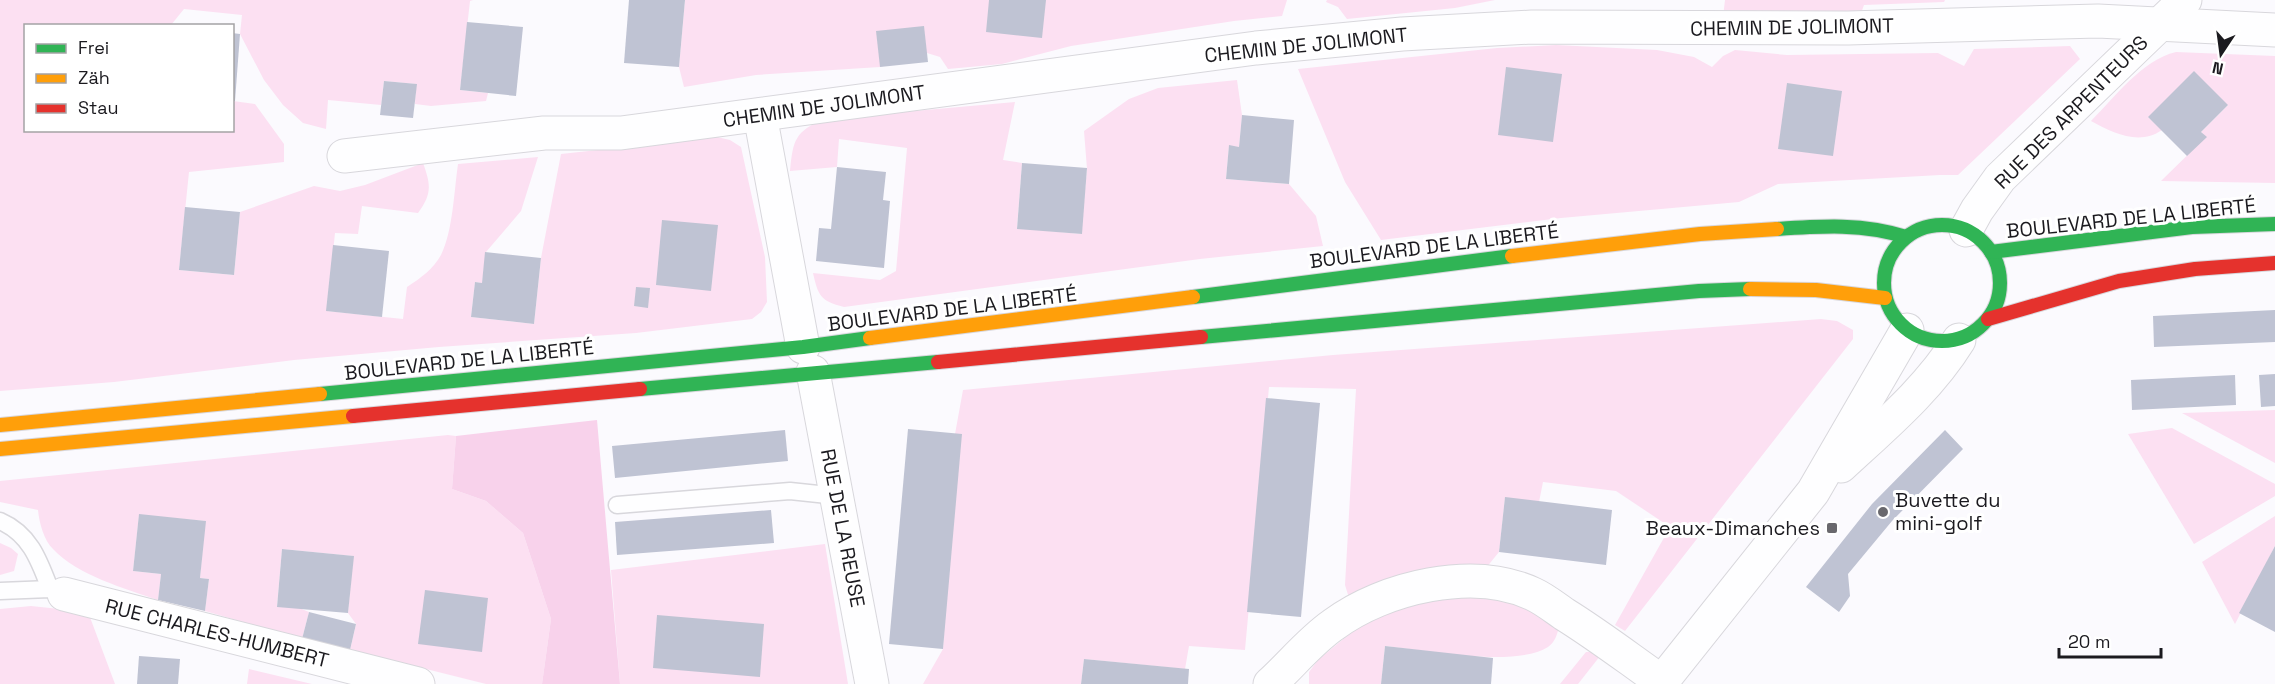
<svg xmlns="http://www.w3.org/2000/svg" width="2275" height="684" font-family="'Space Grotesk',sans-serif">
<rect width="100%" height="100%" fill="#fbfafe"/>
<g fill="#fce0f2">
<path d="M0,0h473l-3,1 -10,89 28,3 -2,8 -55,5 -16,-2 1,-20 -32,-3 -3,24 -53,-5 -2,29 -23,-6 -20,-18 -19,-25 -24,-46 2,-19 -58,-6 -13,16 -145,1v104h206l1,-29 22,3 29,40v18l-95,10 -10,98 55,5 6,-63 74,-26 26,5 25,-6 58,-22c8,22 9,31 -5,50l-56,-7 -4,28 -23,-1 -8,78 76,8 4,-32c14,-9 26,-18 34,-32 12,-24 13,-64 17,-91l80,-7 -17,54 -35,41 -4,31 -7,-1 -4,35 63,7 7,-66 20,-104 156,-17 13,3 11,7 24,110 2,45 -6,10 -9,7 -116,14 -197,14 -145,13 -180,22 -114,9z"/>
<path d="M685,0h602l-5,16 -48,5 -163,25 -69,18 -54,5 -8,-12 -13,-4 -47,14 -124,8 -72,12 -5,-20z"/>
<path d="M1327,0h168l-40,8 -108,11 -9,-12 -12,-5z"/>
<path d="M1725,0h220l-1,2 -80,3 -4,11 -137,1z"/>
<path d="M1556,45l101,5 37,7 18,10 11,-11 12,-6 52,5 151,-2 26,13 10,-17 96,-3 10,13 -122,116h-18l-162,9 -39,18 -178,16 -180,22 -36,-58 -47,-113 199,-21z"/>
<path d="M2176,52l99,4v127l-114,-2 45,-44 -5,-5 27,-27 -80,12 14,13c-23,16 -49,3 -71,-9 24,-24 51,-61 85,-69z"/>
<path d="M1237,80l5,35 -3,32 -10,-1 -3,33 63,5 27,32 7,30 -123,13 -356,48c-24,-6 -26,-12 -31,-34l67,7 16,-9 11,-123 -68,-9 -2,28 -47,4c3,-31 5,-40 35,-52l190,-17 -12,58 19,3 -5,65 64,6 6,-65 -3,-38 45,-32 29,-11z"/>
<path d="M1821,319l16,2 16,9v9l-228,292 -10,-6 55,-98 -54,-36 -73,-9 -4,20 -34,-4 -6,54 -13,16c-55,2 -88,1 -137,30l-4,-13 11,-196 -87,-2 -24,263 -56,-4 -4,23 -101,-10 -3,25h-158l20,-35 12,-215 8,-44 370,-35z"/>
<path d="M2275,410v53l-93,-50z"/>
<path d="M2172,428l103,56v12l-81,48 -66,-110z"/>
<path d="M448,435l8,1 -4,53 34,12 37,32 28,86 -9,65h-56l-136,-34 6,-26 -8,-11 5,-57 -71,-7 -5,57 22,2 10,4 -7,27 -97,-28 4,-32 -9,-1 5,-57 -66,-6 -6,56 28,3 -3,26c-32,-11 -81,-25 -105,-51 -9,-8 -14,-27 -15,-39l-38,-8v-21z"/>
<path d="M2275,516v30l-40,78 -33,-62z"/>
<path d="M0,543l11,5 7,6 -4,17 -14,4z"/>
<path d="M825,544l23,140h-228l-9,-114z"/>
<path d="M1475,594l61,15 23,18c-2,8 -4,15 -11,20 -33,21 -124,3 -163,-1l-4,38h-72v-12l9,-12 47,-39 54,-24z"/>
<path d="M31,606l57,6 27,72h-115v-75z"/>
<path d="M1604,651l-26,33h-18l26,-32z"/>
<path d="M249,669l63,15h-65z"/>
</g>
<path fill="#f8d2eb" d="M597,420l23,264h-78l9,-65 -28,-86 -37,-32 -34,-12 4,-53z"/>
<g fill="#bfc3d3">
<path d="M629,0h56l-6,67 -55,-4z"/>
<path d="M989,0h57l-4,38 -56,-6z"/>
<path d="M467,22l56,5 -7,69 -56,-6z"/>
<path d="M924,26l4,36 -48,5 -4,-36z"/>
<path d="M232,33l8,1 -5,67h-3z"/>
<path d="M1506,67l56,7 -9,68 -55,-7z"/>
<path d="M2194,71l34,34 -27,27 6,5 -20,19 -39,-39z"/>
<path d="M384,81l33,3 -4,34 -33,-3z"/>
<path d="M1787,83l55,8 -9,65 -55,-7z"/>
<path d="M1242,115l52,5 -5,64 -63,-5 3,-34 10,2z"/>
<path d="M1022,163l65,5 -5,66 -65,-5z"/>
<path d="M837,167l49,5 -3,28 7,1 -6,67 -68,-7 3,-33 12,1z"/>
<path d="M185,207l55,5 -6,63 -55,-5z"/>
<path d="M662,220l56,5 -7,66 -55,-6z"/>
<path d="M333,245l56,6 -7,66 -56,-6z"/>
<path d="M485,252l56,6 -7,66 -63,-7 4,-35 7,1z"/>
<path d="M636,287l14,1 -2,20 -14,-2z"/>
<path d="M2275,310v32l-121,5 -1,-31z"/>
<path d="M2275,374v32l-14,1 -2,-32z"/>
<path d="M2235,375l1,30 -104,5 -1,-30z"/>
<path d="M1266,398l54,5 -19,214 -54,-5z"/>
<path d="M908,429l54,5 -19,215 -54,-5z"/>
<path d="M785,430l3,31 -173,17 -3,-32z"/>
<path d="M1945,430l18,19 -71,72 -44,53 2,22 -11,16 -33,-25 66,-83z"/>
<path d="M1505,497l107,13 -6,55 -107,-13z"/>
<path d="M771,510l3,33 -157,12 -2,-33z"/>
<path d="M139,514l67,7 -6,57 9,1 -4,32 -47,-11 3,-26 -28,-3z"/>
<path d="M2275,546v86l-36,-19z"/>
<path d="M282,549l72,7 -6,57 -71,-6z"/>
<path d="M425,590l63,8 -6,54 -64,-8z"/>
<path d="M309,612l47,12 -6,26 -48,-11z"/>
<path d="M657,615l107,9 -4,53 -107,-9z"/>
<path d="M1385,646l108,12 -2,26h-110z"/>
<path d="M139,656l41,3 -2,25h-41z"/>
<path d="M1084,659l105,10 -1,15h-107z"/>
</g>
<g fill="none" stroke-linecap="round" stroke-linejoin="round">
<g stroke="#d8d7dc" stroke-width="19">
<g id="lane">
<path d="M617,505l173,-14 47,5"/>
<path d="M0,521c30,13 39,39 50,68"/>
<path d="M0,591l50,-2 9,3"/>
</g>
</g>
<g stroke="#d8d7dc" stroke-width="35">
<g id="street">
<path d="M760,115l43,232"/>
<path d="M344,156l200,-23h77l635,-85 146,-14 130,-7 316,1 250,-7 177,9"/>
<path d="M1966,230l11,-20 23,-32 185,-178"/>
<path d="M813,372l59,312"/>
<path d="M1841,466c42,-39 87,-76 118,-126"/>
<path d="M64,594l354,90"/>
<path d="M1270,684c21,-19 40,-43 63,-59 51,-38 141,-59 200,-31 11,5 21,13 31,20 34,21 65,45 98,68"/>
<path d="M1660,684l153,-192 94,-162"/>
</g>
</g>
<g stroke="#d8d7dc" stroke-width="16">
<g id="fast">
<circle cx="1942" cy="283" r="58"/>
<path d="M1777,229c44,-3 87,-6 129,8"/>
<path d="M1991,252l201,-25 83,-3"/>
<path d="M1193,297l319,-41"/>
<path d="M1201,337l498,-46 51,-2"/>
<path d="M640,389l298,-27"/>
<path d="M320,394l483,-47 67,-9"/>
</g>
</g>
<g stroke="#d8d7dc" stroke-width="16">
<g id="slow">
<path d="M1512,256l188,-22 77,-5"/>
<path d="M1750,289l66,1 69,8"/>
<path d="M870,338l323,-41"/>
<path d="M0,425l320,-31"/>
<path d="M0,449l353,-33"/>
</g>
</g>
<g stroke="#d8d7dc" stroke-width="16">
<g id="jam">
<path d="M1988,319l131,-38 76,-12 80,-6"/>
<path d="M938,362l263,-25"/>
<path d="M353,416l287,-27"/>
</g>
</g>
<use href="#lane" stroke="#fefeff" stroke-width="16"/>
<use href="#street" stroke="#fefeff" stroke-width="33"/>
<use href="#fast" stroke="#30b455" stroke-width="14"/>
<use href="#slow" stroke="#ff9f0a" stroke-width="14"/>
<use href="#jam" stroke="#e5322d" stroke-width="14"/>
</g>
<g fill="#69686d" stroke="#fff" stroke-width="2">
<circle cx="1883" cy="512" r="6"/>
<rect x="1826" y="522" width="12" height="12" rx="3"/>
</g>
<g text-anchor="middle" stroke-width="6" stroke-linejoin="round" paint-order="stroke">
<g font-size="20" fill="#1b1a1f" stroke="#fff">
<text transform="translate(1792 27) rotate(-1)" y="7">CHEMIN DE JOLIMONT</text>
<text transform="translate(1306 45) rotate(-6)" y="7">CHEMIN DE JOLIMONT</text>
<text transform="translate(824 106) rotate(-8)" y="7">CHEMIN DE JOLIMONT</text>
<text transform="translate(2071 112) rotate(-45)" y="7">RUE DES ARPENTEURS</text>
<text transform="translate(2131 218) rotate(-6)" y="7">BOULEVARD DE LA LIBERTÉ</text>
<text transform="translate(1434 246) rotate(-7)" y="7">BOULEVARD DE LA LIBERTÉ</text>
<text transform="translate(952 309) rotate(-7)" y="7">BOULEVARD DE LA LIBERTÉ</text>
<text transform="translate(469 360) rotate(-6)" y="7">BOULEVARD DE LA LIBERTÉ</text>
<text transform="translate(843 528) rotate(79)" y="7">RUE DE LA REUSE</text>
<text transform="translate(217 633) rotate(14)" y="7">RUE CHARLES-HUMBERT</text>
</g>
<g font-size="20" fill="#1b1a1f" stroke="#fff" text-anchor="start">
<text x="1895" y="507">Buvette du<tspan x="1895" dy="23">mini-golf</tspan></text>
<text x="1820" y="535" text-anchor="end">Beaux-Dimanches</text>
</g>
</g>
<rect x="24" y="24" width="210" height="108" fill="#ffffff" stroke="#a4a3a5" stroke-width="1.5"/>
<rect x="36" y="44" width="30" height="9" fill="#30b455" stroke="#a4a3a5" stroke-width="1.5"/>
<text x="78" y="54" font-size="18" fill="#1b1a1f">Frei</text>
<rect x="36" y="74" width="30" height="9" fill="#ff9f0a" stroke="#a4a3a5" stroke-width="1.5"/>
<text x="78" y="84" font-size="18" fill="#1b1a1f">Zäh</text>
<rect x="36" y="104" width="30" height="9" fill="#e5322d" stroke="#a4a3a5" stroke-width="1.5"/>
<text x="78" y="114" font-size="18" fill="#1b1a1f">Stau</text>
<g transform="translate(2221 54) rotate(193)" stroke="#ffffff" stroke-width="4.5" paint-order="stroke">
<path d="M0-4.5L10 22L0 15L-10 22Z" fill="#1b1a1f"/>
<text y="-9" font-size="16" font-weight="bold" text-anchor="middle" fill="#1b1a1f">N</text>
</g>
<path d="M2059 648v9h102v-9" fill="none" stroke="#1b1a1f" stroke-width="3"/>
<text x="2068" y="648" font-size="18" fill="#1b1a1f" stroke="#ffffff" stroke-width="4.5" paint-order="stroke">20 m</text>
</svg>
